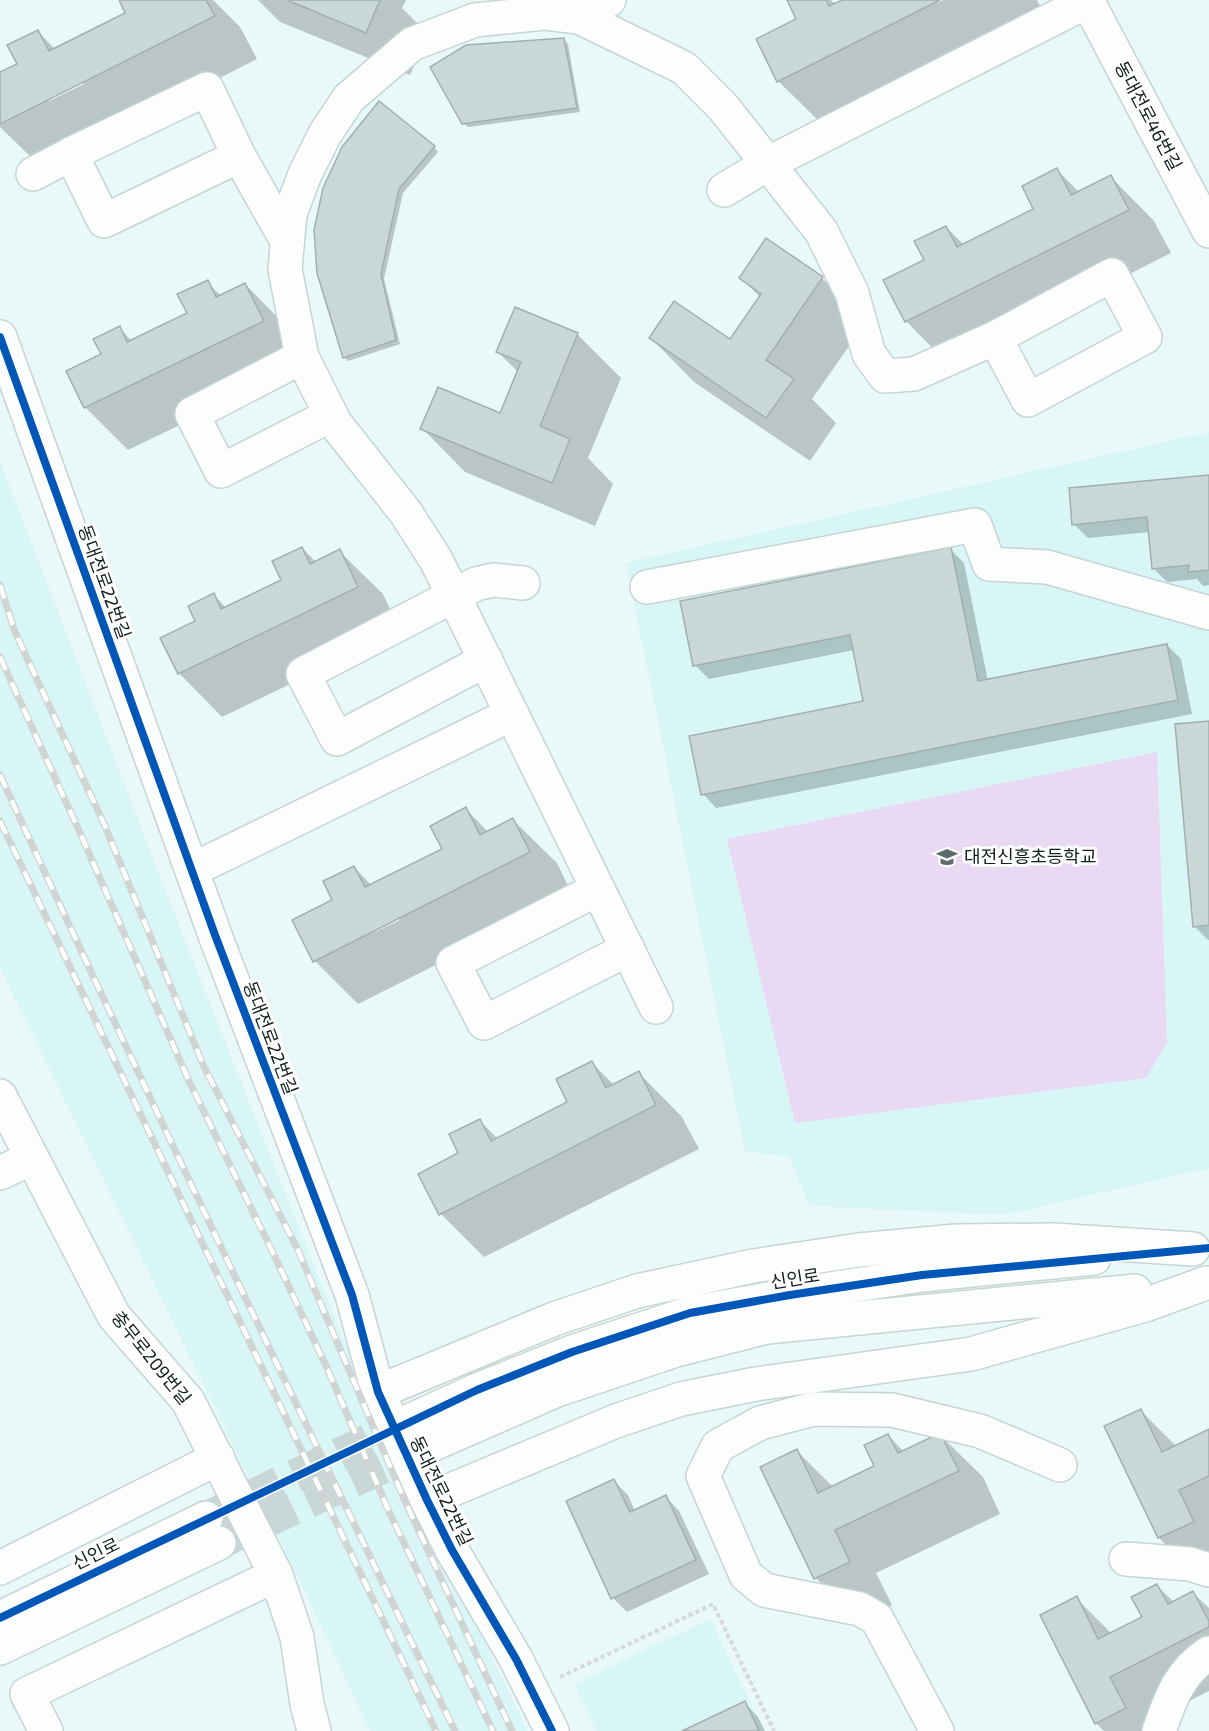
<svg xmlns="http://www.w3.org/2000/svg" width="1209" height="1731" font-family="'Exo 2','Noto Sans KR',sans-serif">
<rect width="100%" height="100%" fill="#e9f8f8"/>
<g fill="#d8f6f6">
<path d="M1209,432v736l-206,47 -193,-9 -21,-49 -44,-6 -119,-588z"/>
<path d="M0,461l173,449 181,456 173,365h-157l-68,-145 -302,-618z"/>
<path d="M710,1619l54,112h-168l-22,-47z"/>
</g>
<path fill="#ead9f3" d="M1157,752l10,291 -21,35 -351,45 -68,-284z"/>
<g fill="#0003" fill-rule="evenodd">
<path d="M121,0h92l27,27 17,32 -215,109 -42,-41v-53l19,-10 19,-32 18,18 72,-37zM81,81l3,3 -35,17 -1,-2z"/>
<path d="M258,0h148l-4,8 26,26 -18,41 -130,-53z"/>
<path d="M791,0h40l5,5 9,-5h91l1,3 6,-3h94l7,13 -222,111 -44,-43 20,-62z"/>
<path d="M563,40l5,4 12,68 -112,15 -5,-4z"/>
<path d="M434,147l4,5 -35,41 -19,86 16,65 -52,17 -4,-4 -25,-84z"/>
<path d="M1057,170l23,23 31,-16 43,44 17,32 -222,112 -43,-44 20,-61 20,-33 18,18 71,-35z"/>
<path d="M741,278h81l44,44 -54,77 24,24 -26,38 -116,-79 -43,-44 80,3 30,-43z"/>
<path d="M207,282l14,14 24,-12 43,44 18,36 -178,86 -43,-43 18,-52 16,-27 13,13 57,-27z"/>
<path d="M516,309l62,26 43,43 -33,80 25,26 -18,42 -130,-54 -43,-44 79,-13 18,-42 -21,-21z"/>
<path d="M1209,477v108l-6,1 -6,-7 -30,3 -14,-14 -3,-36 -62,6 -14,-14z"/>
<path d="M302,548l14,14 23,-11 44,43 17,37 -178,86 -43,-44 18,-51 17,-27 12,13 57,-27z"/>
<path d="M950,549l14,14 24,118 179,-36 14,14 11,55 -476,94 -13,-14 162,-92 -11,-52 -145,29 -14,-14z"/>
<path d="M1209,723v217h-1l-14,-14z"/>
<path d="M466,809l22,23 25,-12 44,43 16,33 -215,108 -43,-43 19,-60 20,-34 18,19 72,-36zM398,917l2,3 -25,12 -2,-2z"/>
<path d="M592,1063l22,22 25,-12 43,44 17,32 -215,108 -43,-43 19,-60 20,-33 18,18 71,-36z"/>
<path d="M1141,1411l36,36 32,-16v146l-7,3 -43,-42 -53,-111z"/>
<path d="M888,1435l16,17 36,-17 43,42 17,37 -124,59 16,32 -34,16 -42,-43 -54,-110 35,-17 36,36 43,-21z"/>
<path d="M614,1481l14,14 7,16 31,-14 13,14 30,63 -82,38 -14,-14z"/>
<path d="M1157,1586l17,16 19,-9 16,15v83l-57,29 5,11h-53l-8,-8 -20,-125 36,36 32,-16z"/>
<path d="M744,1703l14,14 7,14h-80z"/>
</g>
<g fill="#cad7d7" stroke="#a3afaf" stroke-width="1.5">
<path d="M119,0h87l9,16 -215,108v-52l17,-8 -10,-19 31,-15 11,21 76,-38z"/>
<path d="M287,0h93l-14,33z"/>
<path d="M787,0h39l3,6 13,-6h98l-163,82 -21,-43 40,-20z"/>
<path d="M564,38l13,70 -115,16 -32,-57 36,-22z"/>
<path d="M379,101l56,45 -36,43 -18,85 15,66 -53,18 -26,-85 -3,-43 9,-42 19,-41z"/>
<path d="M1057,168l14,27 40,-20 18,35 -224,112 -22,-42 41,-20 -10,-19 32,-15 11,21 76,-38 -11,-23z"/>
<path d="M766,238l57,39 -57,83 28,19 -28,39 -117,-80 25,-37 56,38 31,-45 -22,-16z"/>
<path d="M208,280l8,17 29,-14 19,38 -180,87 -18,-37 35,-17 -8,-15 27,-13 7,16 60,-29 -10,-19z"/>
<path d="M515,307l63,26 -38,93 30,13 -18,44 -132,-54 18,-42 62,26 21,-51 -25,-10z"/>
<path d="M1209,475v95l-21,2 1,-7 -37,4 -5,-52 -75,8 -3,-37z"/>
<path d="M302,547l8,17 30,-15 18,38 -180,87 -18,-36 35,-17 -7,-15 26,-13 7,16 60,-29 -9,-19z"/>
<path d="M951,547l27,134 189,-37 11,56 -477,95 -12,-59 174,-35 -13,-66 -157,31 -13,-65z"/>
<path d="M1209,721v204l-16,2 -18,-203z"/>
<path d="M466,807l14,28 33,-17 17,34 -217,110 -21,-42 40,-20 -9,-19 31,-15 11,21 77,-38 -12,-23z"/>
<path d="M592,1061l14,27 33,-17 17,34 -217,110 -21,-41 40,-21 -9,-19 31,-15 11,22 76,-39 -11,-23z"/>
<path d="M1141,1409l21,43 47,-23v47l-30,14 15,32 -36,16 -54,-112z"/>
<path d="M940,1433l19,38 -124,59 15,32 -36,17 -54,-112 37,-18 21,44 56,-27 -10,-21 24,-11 10,19z"/>
<path d="M614,1479l16,33 36,-17 30,65 -85,39 -45,-98z"/>
<path d="M1157,1584l11,20 25,-13 16,30v6l-99,50 16,31 -31,16 -55,-109 37,-19 21,43 44,-22 -11,-20z"/>
<path d="M745,1701l14,30h-77z"/>
</g>
<g fill="none" stroke-linecap="round" stroke-linejoin="round">
<g stroke="#c9d7d7" stroke-width="33" stroke-dasharray="33 16" stroke-linecap="butt">
<path d="M206,1518l199,-95"/>
<path d="M219,1543l203,-94"/>
</g>
<g stroke="#c6d4d4" stroke-width="36">
<g id="minor">
<path d="M1087,0l122,231"/>
<path d="M579,17l30,-17"/>
<path d="M239,156l-135,65 -33,-67 136,-65 32,67 48,85"/>
<path d="M33,174l38,-20"/>
<path d="M724,190l45,-27 319,-162"/>
<path d="M0,337l215,598 137,360 26,97 49,108 25,50 64,109 36,72"/>
<path d="M302,357l-110,57 29,57 110,-56"/>
<path d="M647,587l328,-62 14,39 58,3 162,46"/>
<path d="M486,660l-149,79 -34,-65 173,-90 17,-4 30,3"/>
<path d="M192,870l320,-156"/>
<path d="M598,889l-145,74 31,60 144,-74"/>
<path d="M656,1007l-220,-447 -30,-47 -71,-90 -33,-66 -17,-88 5,-55 15,-40 20,-40 24,-36 63,-54 63,-24 70,-7 34,4 105,51 39,39 98,124 31,62 17,61 16,22 29,-2 81,-36 117,-63 33,62 -117,63 -33,-62"/>
<path d="M0,1096l114,220 74,85 88,174 21,62 10,67 7,27"/>
<path d="M0,1173l32,-15"/>
<path d="M378,1392l176,-73 83,-28 116,-25 106,-16 97,-9 98,-1 139,9"/>
<path d="M405,1423l72,-33 95,-38 118,-39 100,-18 132,-20 172,-17"/>
<path d="M422,1449l135,-59 119,-40 91,-23 368,-36"/>
<path d="M427,1500l189,-79 65,-22 75,-15 215,-30 174,-49 61,-22"/>
<path d="M1126,1559l64,5 19,6"/>
<path d="M0,1568l218,-110"/>
<path d="M0,1618l206,-100"/>
<path d="M0,1648l219,-105"/>
<path d="M46,1731l-19,-37 249,-119"/>
<path d="M937,1731l-60,-112 -17,-10 -96,-19 -18,-15 -43,-99 15,-30 42,-23 53,-14 79,1 88,21 80,34"/>
<path d="M1159,1731c11,-31 20,-59 50,-78"/>
</g>
</g>
<path stroke="#d5d9d9" stroke-width="4" stroke-dasharray="4.5 3" stroke-linecap="butt" d="M560,1677l153,-73 61,127"/>
<use href="#minor" stroke="#fcfefe" stroke-width="33"/>
<g stroke="#d0d4d4" stroke-width="7">
<g id="rail">
<path d="M0,585l15,47 90,194 99,241 93,181 107,251 108,232"/>
<path d="M0,657l81,178 107,244 86,176 53,113 60,139 106,224"/>
<path d="M0,775c147,321 300,639 455,956"/>
<path d="M0,821l436,910"/>
</g>
</g>
<use href="#rail" stroke="#fff" stroke-width="4.5" stroke-dasharray="14" stroke-linecap="butt"/>
<g stroke="#fff" stroke-width="11">
<g id="cycleway">
<path d="M0,337l215,598 137,360 26,97 49,108 25,50 64,109 36,72"/>
<path d="M0,1618l477,-228 95,-38 118,-39 100,-18 132,-20 287,-27"/>
</g>
</g>
<use href="#cycleway" stroke="#0057b8" stroke-width="8"/>
</g>
<defs>
<g id="school-bare" transform="scale(1.62)"><path d="M0-5L7-2L0 1L-7-2ZM-4 1L0 2.5L4 1V4Q0 6-4 4Z" fill="#5d6a6b" stroke="#fff" stroke-width="2.5" paint-order="stroke"/></g>
</defs>
<g fill-rule="evenodd">
<use href="#school-bare" x="947" y="857"/>
</g>
<g text-anchor="middle" stroke-width="6" stroke-linejoin="round" paint-order="stroke">
<g font-size="18" fill="#121e1f" stroke="#fff">
<text transform="translate(1148 116) rotate(62)" y="6">동대전로46번길</text>
<text transform="translate(104 582) rotate(70)" y="6">동대전로22번길</text>
<text transform="translate(270 1038) rotate(69)" y="6">동대전로22번길</text>
<text transform="translate(795 1279) rotate(-9)" y="6">신인로</text>
<text transform="translate(151 1358) rotate(51)" y="6">충무로209번길</text>
<text transform="translate(441 1491) rotate(64)" y="6">동대전로22번길</text>
<text transform="translate(96 1554) rotate(-26)" y="6">신인로</text>
</g>
<g font-size="18" fill="#121e1f" stroke="#fff" text-anchor="start">
<text x="964" y="863">대전신흥초등학교</text>
</g>
</g>
</svg>
